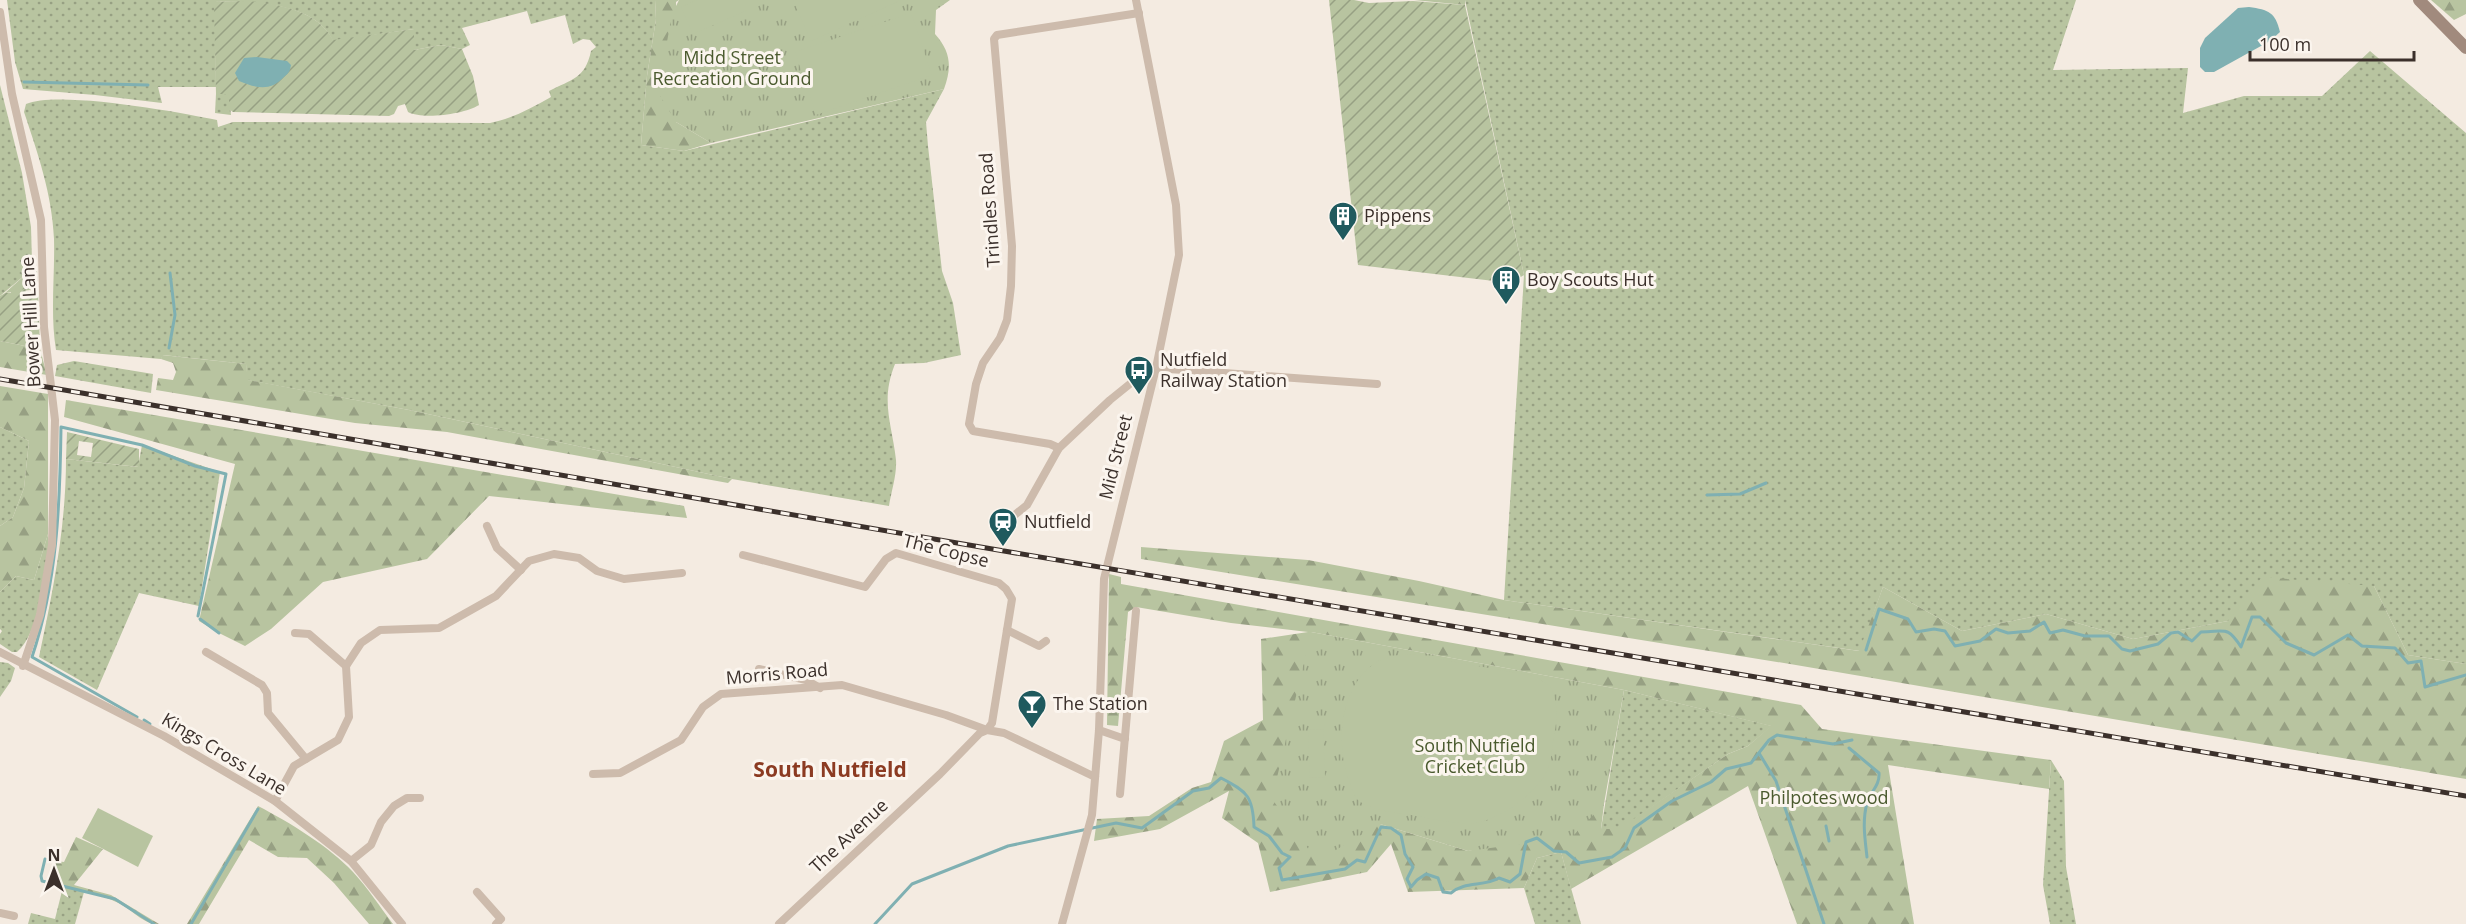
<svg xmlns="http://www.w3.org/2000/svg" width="2466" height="924" font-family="'Open Sans',sans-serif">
<defs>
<pattern id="grass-dots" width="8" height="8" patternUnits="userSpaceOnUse" patternTransform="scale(1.5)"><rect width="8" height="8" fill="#b8c4a0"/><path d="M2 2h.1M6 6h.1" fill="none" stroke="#97a083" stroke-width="1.8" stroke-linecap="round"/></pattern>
<pattern id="forest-firs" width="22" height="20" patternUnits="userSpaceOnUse" patternTransform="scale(1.5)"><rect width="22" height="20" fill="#b8c4a0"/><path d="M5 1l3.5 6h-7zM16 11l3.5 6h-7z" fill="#97a083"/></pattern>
<pattern id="park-tufts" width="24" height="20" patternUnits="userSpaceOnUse" patternTransform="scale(1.5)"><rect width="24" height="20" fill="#b8c4a0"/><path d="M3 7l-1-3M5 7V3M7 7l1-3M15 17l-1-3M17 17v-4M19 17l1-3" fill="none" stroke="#97a083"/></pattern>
<pattern id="garden-furrows" width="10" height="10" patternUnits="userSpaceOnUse" patternTransform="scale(1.5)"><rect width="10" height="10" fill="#b8c4a0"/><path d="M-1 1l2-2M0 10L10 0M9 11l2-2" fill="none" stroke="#97a083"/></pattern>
</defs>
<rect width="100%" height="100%" fill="#f4ebe1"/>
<g fill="url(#grass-dots)">
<path d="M7,0h648l1,19 -9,57 -6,69 43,6 260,-62 -18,33 2,24 14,125 11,32 8,52 -37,8 -29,1c-15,37 -3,60 1,96 1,15 -5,32 -7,46l-157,-27 -323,-69 -162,-30 -1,-16 -83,-9 -2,4 -105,-9c-6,-37 -1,-74 -2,-111 -2,-45 -16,-85 -30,-127l2,-8c32,-14 153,8 191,16l1,7 15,-5 257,1c22,-4 41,-15 61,-26l-2,-6c23,-12 36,-12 42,-40l5,-4 -6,-7 -7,-1 -10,5 -8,-29 -34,9 -4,-13 -65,17 8,17 -8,4 -21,-4 -27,5v-21l-81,12c-17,-39 -83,-40 -118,-39l1,85h-58l4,16 -67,-8 -72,-6 -8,-27z"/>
<path d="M1465,0h611l-23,70 135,-2 -5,45 61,-17h78l48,-45 96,82v531l-58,-9 -34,-69 -146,35 -95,18 -87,-25 -84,17 -79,-44 -23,64 -356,-51 20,-325z"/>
<path d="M0,85l22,88 9,54 1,34 -7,14 -25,21z"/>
<path d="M216,94h13l2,21 -16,-2z"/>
<path d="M74,361l79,13 -2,19 -96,-17 2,-11z"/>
<path d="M0,427l29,14 -5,47 -11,29 -13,9z"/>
<path d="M142,445l78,27 -21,134 -60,-13 -42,97 -58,-33c14,-66 27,-130 27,-198l72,8z"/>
<path d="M48,534l1,10c-5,29 -9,89 -32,108h-5l-12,-8v-10l2,-3 -2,-2v-37l16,-16 18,4z"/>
<path d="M0,662l8,1 7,5 -4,13 -11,16z"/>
<path d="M1624,690l148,36 -24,20 -20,8 -109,76 -18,-1z"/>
<path d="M2051,760l13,21 2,86 10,57h-26l-7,-39z"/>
<path d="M1561,852l20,72h-46l-11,-36 13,-30z"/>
<path d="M63,887l21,5 -9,32h-47l3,-11 24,6z"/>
</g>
<g fill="url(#forest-firs)" fill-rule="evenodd">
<path d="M655,0h24l-3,2v120l35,21 -27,8 -43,-6 6,-69 9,-57z"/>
<path d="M1414,0h51v5z"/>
<path d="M2431,0h35v14l-12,6z"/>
<path d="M32,261l5,9 1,19 -33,4 20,-18z"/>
<path d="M0,341l40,8 7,26 -47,-8z"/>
<path d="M162,355l84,9 2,16 161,30 323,69 -4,4 -281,-51 -92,-9 -199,-33 2,-12 15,2 3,-8 -3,-9 -12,-4z"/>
<path d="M0,386l48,8v140l-14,46 -18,-4 -16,16v-66l13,-9 11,-29 5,-47 -29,-14z"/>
<path d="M66,400l618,106 3,12 -198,-22 -62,63 -104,23 -52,47 -26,17 -26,-13 -20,-12 36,-157 -171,-47z"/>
<path d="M1141,547l167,13 111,21 85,19 355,51 24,-64 79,44 84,-17 87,25 95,-18 34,-44 112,9 34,69 58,9v115l-676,-115 -649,-105z"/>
<path d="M1109,574l12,3v7l680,121 21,24 229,31 -2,29 -161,-24 26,159h-117l-49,-138 -177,103 -10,-37 -24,6 -13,30 -116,4 -17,-48 -24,28 -97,20 -12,-49 -36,-25 7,-27 -69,38 -66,12 3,-22 52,-3 43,-28 19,-6 13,-41 39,-21 -2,-81 47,-7 -77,-9 -95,-16 -8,5 -10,114 -11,-1zM1311,632l313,58 147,36 -23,20 -20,8 -109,75h-18l3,-25 -87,35 -49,12 -88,-27z"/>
<path d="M258,806c31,16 72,41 95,66 15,16 27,35 40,52h-24l-35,-41 -27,-25 -29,-1 -29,-17 -50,84h-12z"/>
<path d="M76,837l27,12 -29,36 37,10 48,29c-16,0 -23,-11 -37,-19 -20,-12 -50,-15 -73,-21l7,-23 8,1z"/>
</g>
<g fill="url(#park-tufts)">
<path d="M679,0h271l-14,10 -1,24c16,18 17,33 9,55l-233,54 -35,-21 -18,-30 14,-78z"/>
<path d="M1311,632l313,58 -20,114 -32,33 -104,14 -88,-27 -63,37 -45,-62z"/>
</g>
<g fill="url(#garden-furrows)" fill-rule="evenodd">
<path d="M1329,0h25l15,3 44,-2 52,4 59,270 -13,8 -153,-18z"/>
<path d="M248,1c30,3 70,9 85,39l81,-11v21l27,-5 21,4 11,27 6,29c-14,9 -56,15 -71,7l-3,-8 -7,2 -4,8 -5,2 -156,-4 -4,-3v-15h-13l-2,-92z"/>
<path d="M25,289l1,3 12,-3 2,60 -40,-8v-45l5,-3h6v-2z"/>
<path d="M67,432l72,17v18l-73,-8zM79,441l14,2 -2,14 -14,-2z"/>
</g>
<g fill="#b8c4a0">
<path d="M697,0h46l5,10 -55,24 -12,-27z"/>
<path d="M793,0h108l-90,41z"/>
<path d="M911,13l21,62 -116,40 -21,-63z"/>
<path d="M1410,654l125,22c4,3 12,7 15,11 9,14 7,34 4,49 -2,10 -2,22 -6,32 -9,24 -49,53 -74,55 -17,2 -45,-5 -63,-8 -17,-3 -40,-4 -53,-15 -5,-5 -8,-17 -11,-25 -11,-37 -6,-88 28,-112 10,-7 24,-8 35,-9z"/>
<path d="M1323,729l2,48 -15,1 -2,-48z"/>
<path d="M98,808l55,28 -15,31 -56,-29z"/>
</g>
<g fill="#7fb0b2">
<path d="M2249,7c20,3 26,5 31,25l-10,9 -56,31h-9l-5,-5v-19l5,-10 33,-30z"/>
<path d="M257,57l30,4 4,4c-1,6 -2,8 -7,12 -14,15 -28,11 -45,4l-4,-8 9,-15z"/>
</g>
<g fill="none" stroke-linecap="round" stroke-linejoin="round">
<g stroke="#7fb0b2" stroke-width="3">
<path d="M24,82l124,3"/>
<path d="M169,348l6,-33 -5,-42"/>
<path d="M1707,495l33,-1 26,-11"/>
<path d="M200,619l19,14"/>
<path d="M1866,650l13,-41 29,10 8,13 18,-3 11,2 10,15 25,-5 16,-12 12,4 22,-2 14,-9 6,11 13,-3 22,6h24l13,13 8,2 28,-7 13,-11 7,-1 14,9 9,-9c24,0 26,-7 40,15l11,-30h8l26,26 28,12 34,-20 14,11 33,2 13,15 13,-2 4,26 41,-12"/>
<path d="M137,717l-105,-60c25,-75 28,-151 29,-230l81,18 53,21 31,8 -28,142"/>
<path d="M144,720l6,4"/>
<path d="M1849,748l30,25c1,13 -9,19 -12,30 -5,18 -2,36 0,54"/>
<path d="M1759,753l17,28 48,143"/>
<path d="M1826,826l3,15"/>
<path d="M45,859l-4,17 1,5 73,18 39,25"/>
<path d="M191,924l67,-115"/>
<path d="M875,924l37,-40 96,-38 108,-23 26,5 51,-37 16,-3 12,-10c27,14 32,19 33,49l15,9 13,17 8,4 -11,11 3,12 63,-11 12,-9 8,2 16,-35 10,1 10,7 4,19 8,13 -6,12 4,8 6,-7 9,-6 12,4 5,14 8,1c14,-12 32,-6 48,-15l11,4 10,-8 6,-32 11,-4 17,13 12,1 13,11 33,-6 13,-9 9,-20 38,-27 39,-19 15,-13 25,-6 18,-23 8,-5 56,9 19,-4"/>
</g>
<g stroke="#cdbbac" stroke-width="8">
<path d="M0,12l12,82 29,126 3,107 11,93 -3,125 -12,70 -17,51"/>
<path d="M1059,448l-9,-4 -77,-13 -4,-7 7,-40 7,-21 17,-25 7,-18 4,-34 1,-40 -18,-207 3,-4 142,-22"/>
<path d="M1007,521l20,-16 32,-57 51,-48 26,-21 20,-11 221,16"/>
<path d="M487,526l10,22 24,22"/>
<path d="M1007,630l32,16 7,-5"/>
<path d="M295,633l14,1 37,32"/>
<path d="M0,652l164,84 111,65 76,60 51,63"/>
<path d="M206,652l56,33 5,8 1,20 38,46"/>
<path d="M759,669l47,11 14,8"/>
<path d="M1099,730l26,9"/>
<path d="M593,774l27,-1 61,-33 22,-33 18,-13 121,-9 104,30 41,15 5,-7 20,-124 -6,-10 -7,-6 -103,-30 -10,6 -21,28 -122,-32"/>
<path d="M1120,794l16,-183"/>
<path d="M275,801l19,-35 44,-26 11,-23 -3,-51 15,-23 19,-13 59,-2 57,-32 33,-35 25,-7 25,4 18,13 27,8 58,-6"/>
<path d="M351,861l20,-16 10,-23 13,-16 13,-8h13"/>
<path d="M477,892l24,27 -5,5"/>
<path d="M0,913l14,3"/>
<path d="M779,924l161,-150 40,-41 7,-3 17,3 91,44"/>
<path d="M1062,924l30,-109 7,-85 5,-151 52,-211 23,-113 -3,-50 -40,-205"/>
</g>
<path stroke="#a18a7d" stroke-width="12" d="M2419,0l47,48"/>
<g stroke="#3b302b" stroke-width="5">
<path id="rail" d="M0,379l1004,172 1462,245"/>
</g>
<use href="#rail" stroke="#fbf5ee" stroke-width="3" stroke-dasharray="9" stroke-linecap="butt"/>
</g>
<defs>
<g id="building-pin" transform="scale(1.5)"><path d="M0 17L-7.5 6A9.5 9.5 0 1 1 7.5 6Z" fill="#1f5a5e" stroke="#fbf5ee"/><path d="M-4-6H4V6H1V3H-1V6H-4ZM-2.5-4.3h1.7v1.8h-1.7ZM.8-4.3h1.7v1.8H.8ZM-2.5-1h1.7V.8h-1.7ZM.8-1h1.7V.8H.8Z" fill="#fff"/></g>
<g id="bus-pin" transform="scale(1.5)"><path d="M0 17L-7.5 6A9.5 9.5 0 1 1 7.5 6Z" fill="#1f5a5e" stroke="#fbf5ee"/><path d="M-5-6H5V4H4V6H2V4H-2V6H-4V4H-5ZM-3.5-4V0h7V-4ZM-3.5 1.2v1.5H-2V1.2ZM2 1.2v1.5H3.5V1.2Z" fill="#fff"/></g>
<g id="station-pin" transform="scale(1.5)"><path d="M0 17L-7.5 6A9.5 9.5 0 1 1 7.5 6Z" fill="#1f5a5e" stroke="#fbf5ee"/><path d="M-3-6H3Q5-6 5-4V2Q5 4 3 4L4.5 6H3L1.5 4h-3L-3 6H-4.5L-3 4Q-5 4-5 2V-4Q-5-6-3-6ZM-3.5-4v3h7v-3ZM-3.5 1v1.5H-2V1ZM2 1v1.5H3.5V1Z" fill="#fff"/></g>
<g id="bar-pin" transform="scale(1.5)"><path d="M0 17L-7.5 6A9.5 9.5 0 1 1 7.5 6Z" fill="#1f5a5e" stroke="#fbf5ee"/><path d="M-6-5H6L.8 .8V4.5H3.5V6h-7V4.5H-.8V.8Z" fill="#fff"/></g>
</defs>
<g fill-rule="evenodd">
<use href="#building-pin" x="1343" y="216"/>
<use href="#building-pin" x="1506" y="280"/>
<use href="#bus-pin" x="1139" y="370"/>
<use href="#station-pin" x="1003" y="522"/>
<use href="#bar-pin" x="1032" y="704"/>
</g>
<g text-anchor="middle" stroke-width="6" stroke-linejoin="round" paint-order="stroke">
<g font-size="18" fill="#4a5a2e" stroke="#fbf5ee">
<text x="732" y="64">Midd Street<tspan x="732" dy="21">Recreation Ground</tspan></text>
<text x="1475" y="752">South Nutfield<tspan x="1475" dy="21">Cricket Club</tspan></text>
<text x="1824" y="804">Philpotes wood</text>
</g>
<g font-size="18" fill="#3b302b" stroke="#fbf5ee">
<text transform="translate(990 210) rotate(-94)" y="6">Trindles Road</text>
<text transform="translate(31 322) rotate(-93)" y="6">Bower Hill Lane</text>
<text transform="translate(1116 457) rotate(-76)" y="6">Mid Street</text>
<text transform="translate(946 551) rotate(14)" y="6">The Copse</text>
<text transform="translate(777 674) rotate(-5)" y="6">Morris Road</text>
<text transform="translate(224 754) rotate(31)" y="6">Kings Cross Lane</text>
<text transform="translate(849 836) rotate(-43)" y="6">The Avenue</text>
</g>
<g font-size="18" fill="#3b302b" stroke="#fbf5ee" text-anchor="start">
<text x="1364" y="222">Pippens</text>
<text x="1527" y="286">Boy Scouts Hut</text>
<text x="1160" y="366">Nutfield<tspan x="1160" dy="21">Railway Station</tspan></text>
<text x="1024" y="528">Nutfield</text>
<text x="1053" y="710">The Station</text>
</g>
<g font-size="21" font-weight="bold" fill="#8c3b22" stroke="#fbf5ee">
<text x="830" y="777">South Nutfield</text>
</g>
</g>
<g transform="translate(54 870)" stroke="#fbf5ee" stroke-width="4.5" paint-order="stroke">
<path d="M0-4.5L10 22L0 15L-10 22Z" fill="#3b302b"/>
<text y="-9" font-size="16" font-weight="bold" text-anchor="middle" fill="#3b302b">N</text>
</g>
<path d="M2250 51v9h164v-9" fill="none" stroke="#3b302b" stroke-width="3"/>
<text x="2259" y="51" font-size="18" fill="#3b302b" stroke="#fbf5ee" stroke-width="4.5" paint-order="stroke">100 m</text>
</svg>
